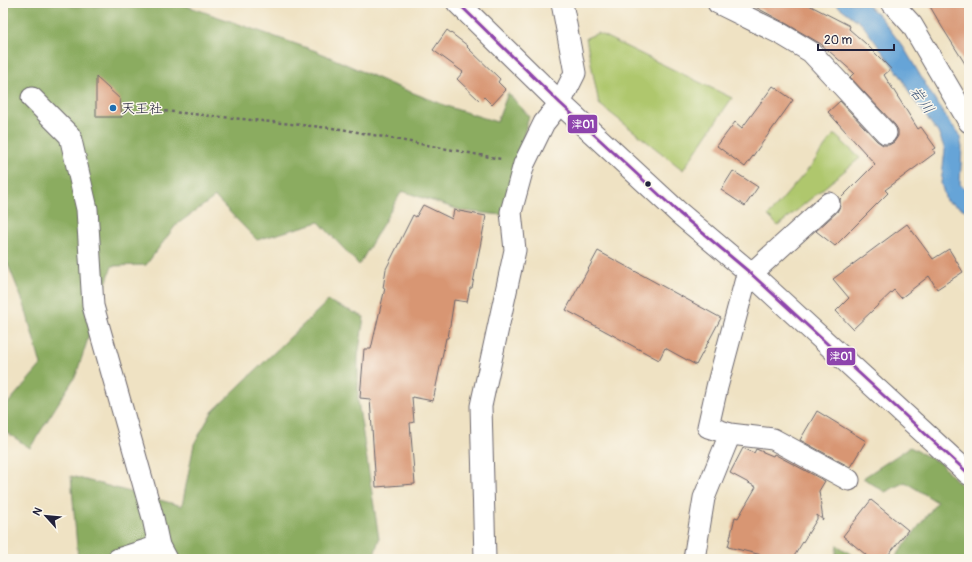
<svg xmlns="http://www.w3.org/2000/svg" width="972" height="562" font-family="Pangolin,'Klee One',sans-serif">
<rect width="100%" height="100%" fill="#fbf7ec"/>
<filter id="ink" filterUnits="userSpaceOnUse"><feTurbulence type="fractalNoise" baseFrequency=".025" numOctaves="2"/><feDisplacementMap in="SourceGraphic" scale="8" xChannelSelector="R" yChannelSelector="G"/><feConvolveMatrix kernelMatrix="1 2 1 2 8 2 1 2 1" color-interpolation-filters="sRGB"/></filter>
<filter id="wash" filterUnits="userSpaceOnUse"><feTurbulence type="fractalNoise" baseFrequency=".012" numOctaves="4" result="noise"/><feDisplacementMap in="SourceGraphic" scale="16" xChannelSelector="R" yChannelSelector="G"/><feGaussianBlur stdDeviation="0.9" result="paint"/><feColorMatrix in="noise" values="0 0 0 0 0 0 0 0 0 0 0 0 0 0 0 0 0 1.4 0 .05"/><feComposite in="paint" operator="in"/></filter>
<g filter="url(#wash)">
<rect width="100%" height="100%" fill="#efe2c3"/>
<g fill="#afc76d" stroke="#687454">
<path d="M598,33l134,65 -49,72 -84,-66 -13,-66z"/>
<path d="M834,134l26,24 -82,68 -10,-10 43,-50z"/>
</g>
<g fill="#8bac60" stroke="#56674e">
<path d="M3,3h64l6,3 111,-1 132,46 77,34 59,23 45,14 11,-29 21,23 -27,99 -39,-4 -61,-20 -43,74 -40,-43 -62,18 -42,-43 -39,28 -30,40 -34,1 -36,109 -46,73 -27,-18v-21l38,-44 -17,-61 -19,-47 -2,-26z"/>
<path d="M328,301l36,16 -6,40v44l21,138 -6,20h-295l-7,-83 111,30 12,-62 18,-32z"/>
<path d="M910,447l30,16 29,30v66h-75l43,-57 -32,-20 -20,10 -22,-14z"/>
<path d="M837,545l21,14h-23z"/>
</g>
<path fill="#66a4d7" stroke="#446389" d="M834,3h30l14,11 26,34 26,44 20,31 9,10 3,14 -2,37 9,11v17l-23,-11 -5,-18 4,-33 -6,-16 -28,-38 -9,-18 -40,-54z"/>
<g id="blocks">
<g fill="#d89673">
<path d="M748,3h57l45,23 -1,3 16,14 26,26 -7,6 34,54 3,-2 15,21 -3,2 2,3 -50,37 3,3 -53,53 -19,-15 21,-19 3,-6v-7l35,-35 -47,-52 12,-11 37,40 6,4h6l5,-3 4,-6v-6l-3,-5 -45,-48 4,-4 -33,-29 -34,-20z"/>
<path d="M928,3h41v67l-27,-43z"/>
<path d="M447,30l21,16 -1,1 33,32 -2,3 8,8 -14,15 -8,-8 -4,4 -23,-22 6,-7 -30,-22z"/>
<path d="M96,77l24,22 2,18h-26z"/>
<path d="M773,86l20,14 -48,67 -28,-21 18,-24 7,6z"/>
<path d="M733,171l25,16 -13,19 -24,-16z"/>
<path d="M423,205l29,14 2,-9 32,6 -14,72h-2l-3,14 -13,-2 -6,38h-2l-13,63 -21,-4 2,25 -4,1 5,61 -39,3 -6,-88 -10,-1 4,-49h7l14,-61h-2l3,-19 27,-54 3,2z"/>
<path d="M907,224l26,35 16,-10 14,23 -26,17 -8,-13 -28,22 -7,-8 -41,39 -17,-18 13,-13 -16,-19z"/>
<path d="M598,251l123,67 -25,47 -31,-17 -6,12 -93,-50z"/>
<path d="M817,411l49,30 -16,26 -50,-27z"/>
<path d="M743,448l11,5 2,-4 17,7 1,-2 51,27 -6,10 4,29 -6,-5v4l-24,39 -26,1 -1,-3 -38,-9 7,-30 3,1 18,-31 -26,-14z"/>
<path d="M871,500l37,30 -23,29h-14l-28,-23z"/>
</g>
</g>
</g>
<g filter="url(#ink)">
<use href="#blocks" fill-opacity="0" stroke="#6a656b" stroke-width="1"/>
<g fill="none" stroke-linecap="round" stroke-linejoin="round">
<g stroke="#6a656b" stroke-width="23">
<g id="minor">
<path d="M718,3l63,31 30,18 75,81"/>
<path d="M892,3l20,22 57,97"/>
<path d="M32,98l38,38 17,73 6,97 60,212 6,28 7,13"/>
<path d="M748,271l-31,116 -9,40 22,7 43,5 76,41"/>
<path d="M751,274l78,-71"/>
<path d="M118,559l41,-13"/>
<path d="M485,559l-4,-153 34,-156 -4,-38 13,-48 20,-41 16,-20 15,-30 -13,-70"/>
<path d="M694,559l10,-61 26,-64"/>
</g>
</g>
<g stroke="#6a656b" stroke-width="24">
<path id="tertiary" d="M458,3l102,100 119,110 69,58 221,203"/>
</g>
<path stroke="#6a656b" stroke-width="2.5" stroke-dasharray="3 3" stroke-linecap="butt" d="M153,110l188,19 160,30"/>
<use href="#minor" stroke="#fff" stroke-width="21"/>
<use href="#tertiary" stroke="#fff" stroke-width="22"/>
<g stroke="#fbf7ec" stroke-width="6">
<path id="bus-1" d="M458,3l102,100 119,110 69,58 221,203"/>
</g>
<use href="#bus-1" stroke="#8e44ad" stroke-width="3"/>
</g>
</g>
<circle fill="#1f6fb2" stroke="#fbf7ec" stroke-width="1.5" cx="113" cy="108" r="4"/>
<circle fill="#22223b" stroke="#fbf7ec" stroke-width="1.5" cx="648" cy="184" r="3.5"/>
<g text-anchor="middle" stroke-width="3" stroke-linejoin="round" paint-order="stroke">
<g font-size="14" fill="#22223b" stroke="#fbf7ec" text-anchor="start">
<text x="121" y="113">天王社</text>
</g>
<g font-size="15" font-style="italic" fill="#3d5679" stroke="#fbf7ec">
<text transform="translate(922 100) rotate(54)" y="5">岩川</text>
</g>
</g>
<g stroke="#fbf7ec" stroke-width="1.5">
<rect x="567" y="114" width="31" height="20" rx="4" fill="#8e44ad"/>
<rect x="826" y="347" width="30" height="19" rx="4" fill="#8e44ad"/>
</g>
<g font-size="11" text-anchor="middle" font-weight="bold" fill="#fff">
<text x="583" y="128">津01</text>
<text x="841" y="360">津01</text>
</g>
<rect width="972" height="562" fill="none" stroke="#fbf7ec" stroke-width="16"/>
<g transform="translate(46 516) rotate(297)" stroke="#fbf7ec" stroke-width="3" paint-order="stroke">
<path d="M0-3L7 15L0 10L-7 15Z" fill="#22223b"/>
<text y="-6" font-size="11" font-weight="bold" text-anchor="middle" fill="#22223b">N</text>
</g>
<path d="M818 44v6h76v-6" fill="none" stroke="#22223b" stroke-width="2"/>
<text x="824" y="44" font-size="12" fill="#22223b" stroke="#fbf7ec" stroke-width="3" paint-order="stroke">20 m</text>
</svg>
